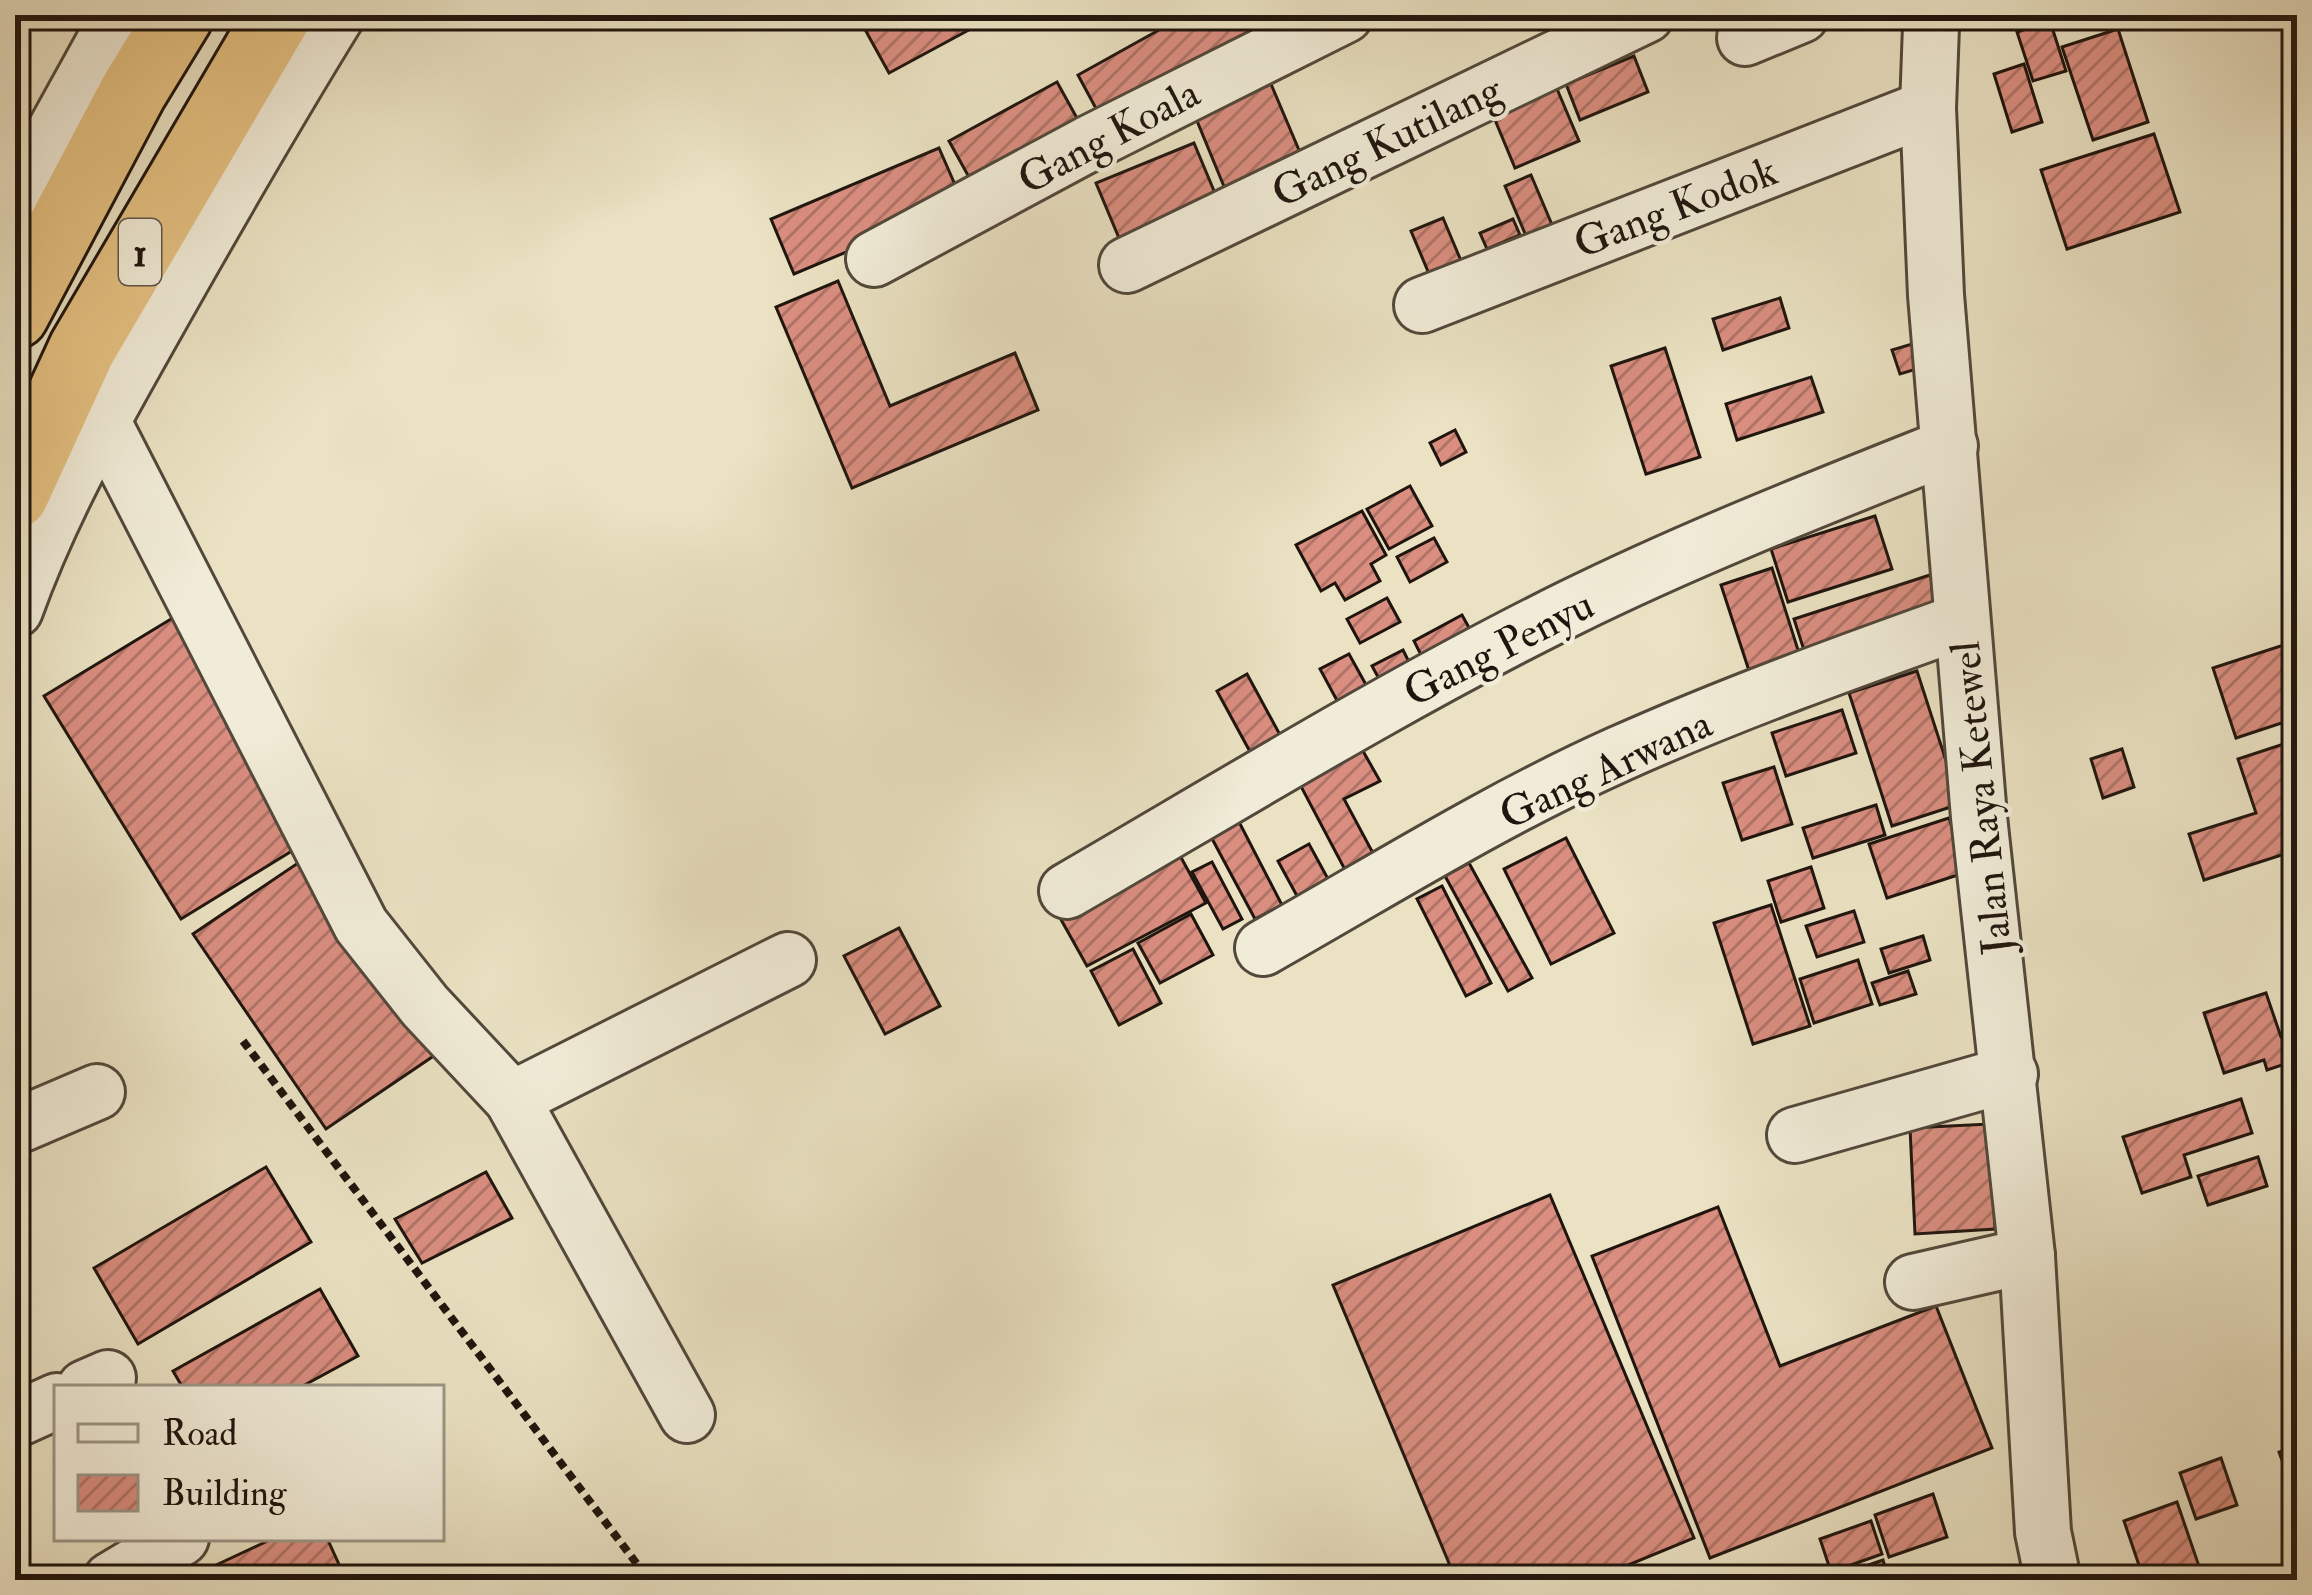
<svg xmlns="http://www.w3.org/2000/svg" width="2312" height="1595" font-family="'IM FELL Double Pica',serif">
<defs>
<pattern id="building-hatch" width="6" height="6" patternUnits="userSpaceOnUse" patternTransform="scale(3)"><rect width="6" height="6" fill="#da8e80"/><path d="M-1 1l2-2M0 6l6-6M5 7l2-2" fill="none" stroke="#b07367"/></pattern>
</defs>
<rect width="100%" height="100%" fill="#eae2c3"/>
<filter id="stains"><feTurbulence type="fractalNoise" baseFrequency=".00167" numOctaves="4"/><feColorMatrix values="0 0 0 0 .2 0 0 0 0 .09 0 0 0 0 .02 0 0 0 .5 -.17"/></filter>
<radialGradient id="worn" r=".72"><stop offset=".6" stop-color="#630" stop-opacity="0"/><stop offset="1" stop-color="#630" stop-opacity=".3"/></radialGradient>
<g fill="url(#building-hatch)" stroke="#1f150e" stroke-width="3">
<path d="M857,15h115l6,10 -89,48z"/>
<path d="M1186,15h118l-197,114 -29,-54z"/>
<path d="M2050,21l16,50 -33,10 -16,-49z"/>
<path d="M2118,29l30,93 -55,18 -31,-93z"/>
<path d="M1634,56l14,36 -68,28 -14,-36z"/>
<path d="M2024,64l18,58 -30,10 -18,-58z"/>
<path d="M1552,77l27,64 -64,27 -27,-65z"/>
<path d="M1057,82l21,38 -108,59 -21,-38z"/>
<path d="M1271,84l36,85 -77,32 -35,-85z"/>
<path d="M2154,134l26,78 -113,37 -26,-79z"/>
<path d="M1194,143l28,67 -98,40 -28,-67z"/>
<path d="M939,148l24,55 -169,71 -23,-55z"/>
<path d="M1531,175l27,64 -26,11 -27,-64z"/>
<path d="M1443,218l24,57 -32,13 -24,-57z"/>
<path d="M1513,219l7,16 -33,14 -7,-16z"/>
<path d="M838,281l52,125 125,-53 23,57 -186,78 -76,-181z"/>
<path d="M1780,298l9,30 -66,22 -10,-31z"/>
<path d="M1922,341l8,24 -30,9 -8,-24z"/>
<path d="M1665,348l35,109 -54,17 -35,-108z"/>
<path d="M1811,377l12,35 -86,28 -11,-36z"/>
<path d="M1455,430l11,22 -25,13 -11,-22z"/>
<path d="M1410,486l22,40 -43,23 -22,-40z"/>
<path d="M1362,511l24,44 -15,9 9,17 -35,19 -10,-17 -14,8 -25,-46z"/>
<path d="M1875,516l17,53 -104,33 -17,-53z"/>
<path d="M1434,538l13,24 -37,20 -13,-25z"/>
<path d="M1772,568l33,104 -50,17 -34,-104z"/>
<path d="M1930,575l16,50 -136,44 -16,-50z"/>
<path d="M1387,598l13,24 -40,21 -13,-24z"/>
<path d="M1462,615l16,29 -49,27 -15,-30z"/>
<path d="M176,616l137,222 -132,81 -137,-223z"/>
<path d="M2293,642l4,11v65l-61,20 -23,-70z"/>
<path d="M1403,650l11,22 -30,16 -12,-22z"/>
<path d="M1349,654l21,38 -29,16 -21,-39z"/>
<path d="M1917,671l43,133 -68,22 -43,-133z"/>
<path d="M1247,674l38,70 -31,15 -37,-68z"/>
<path d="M1842,710l14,43 -70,23 -14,-43z"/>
<path d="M2290,742l7,23v85l-93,30 -15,-46 67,-21 -18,-54z"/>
<path d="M1359,744l21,37 -36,18 37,69 -29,15 -56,-106z"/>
<path d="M2122,749l12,38 -31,11 -12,-39z"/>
<path d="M1774,767l18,57 -50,16 -19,-57z"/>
<path d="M1876,805l9,30 -72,23 -10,-30z"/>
<path d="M1237,818l45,87 -27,14 -46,-86z"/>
<path d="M1949,818l18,54 -80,26 -18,-54z"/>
<path d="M1566,838l48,95 -63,31 -47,-95z"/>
<path d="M1309,844l19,35 -31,17 -19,-35z"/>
<path d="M1178,852l28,51 -119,63 -28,-50z"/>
<path d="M301,861l134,194 -109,74 -133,-195z"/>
<path d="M1212,862l30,57 -19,10 -31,-57z"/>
<path d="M1469,863l63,115 -24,13 -63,-115z"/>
<path d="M1811,867l13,41 -43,14 -13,-41z"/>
<path d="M1442,886l49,97 -25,13 -49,-97z"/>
<path d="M1771,905l39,121 -57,18 -39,-121z"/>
<path d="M1854,911l10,31 -47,15 -11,-31z"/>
<path d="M1191,914l22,41 -53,28 -22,-40z"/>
<path d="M899,928l41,78 -55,28 -41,-78z"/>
<path d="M1923,936l7,24 -41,13 -8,-24z"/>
<path d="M1133,949l28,54 -42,22 -28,-54z"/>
<path d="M1858,960l14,44 -58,19 -14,-44z"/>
<path d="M1908,971l8,23 -36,11 -8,-22z"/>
<path d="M2266,993l15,44 16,-5v28l-30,10 -3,-10 -40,13 -20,-60z"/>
<path d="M2241,1099l11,34 -68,22 7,22 -49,16 -19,-56z"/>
<path d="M1989,1124l6,105 -80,5 -5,-106z"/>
<path d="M2258,1157l9,29 -59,19 -10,-29z"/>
<path d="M266,1167l45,75 -173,102 -44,-76z"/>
<path d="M486,1172l26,46 -90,45 -27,-44z"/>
<path d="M1550,1195l144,343 -102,42h-136l-123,-295z"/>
<path d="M1718,1207l62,159 156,-60 56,142 -282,110 -118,-302z"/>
<path d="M320,1289l38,67 -59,32h-116l-10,-17z"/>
<path d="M2297,1445v56l-18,-49z"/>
<path d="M2221,1458l16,47 -41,14 -16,-46z"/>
<path d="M1933,1494l14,43 -58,20 -14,-42z"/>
<path d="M2177,1502l25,73 -14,5h-44l-20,-59z"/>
<path d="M1871,1521l11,33 -51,18 -11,-33z"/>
<path d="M274,1538h53l19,42h-162z"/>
<path d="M1883,1560l6,20h-63z"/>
</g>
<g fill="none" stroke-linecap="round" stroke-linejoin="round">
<g stroke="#52483b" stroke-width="60">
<g id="minor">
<path d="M1935,15l-4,11 -3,82 8,187 43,522 48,439 16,276 10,48"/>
<path d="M1745,38l56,-23"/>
<path d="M15,203l104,-188"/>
<path d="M874,259l214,-115 257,-129"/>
<path d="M1127,265l519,-250"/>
<path d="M1422,305l506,-197"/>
<path d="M102,420l259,505 64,81 87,93 175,316"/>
<path d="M15,610c36,-101 89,-193 142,-287 58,-103 117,-206 180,-308"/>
<path d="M1067,891c167,-97 331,-198 503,-283 124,-61 252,-111 380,-162"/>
<path d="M1263,948c117,-66 233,-139 356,-194 112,-50 228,-92 343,-133"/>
<path d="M512,1099l276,-139"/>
<path d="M15,1127l82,-35"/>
<path d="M1795,1135l215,-61"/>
<path d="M1913,1282l114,-26"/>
<path d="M85,1388l23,-10"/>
<path d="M15,1420l42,-19"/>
<path d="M111,1580l70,-42"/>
</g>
</g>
<g stroke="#1f150e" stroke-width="72">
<g id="highway">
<path d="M15,315l118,-223 47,-77"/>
<path d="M15,495l67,-146 196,-334"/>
</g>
</g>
<path stroke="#1f150e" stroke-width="8" stroke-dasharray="9 6" stroke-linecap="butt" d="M243,1041l406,539"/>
<use href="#minor" stroke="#f1ecd8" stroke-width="54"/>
<use href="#highway" stroke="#e5c182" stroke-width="66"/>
</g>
<g text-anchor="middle" stroke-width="9" stroke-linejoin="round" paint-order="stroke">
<rect fill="#f1ecd8" stroke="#5e564b" stroke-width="3" x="119" y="219" width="42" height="66" rx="9"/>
<g font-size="39" font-weight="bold" fill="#1f150e">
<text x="140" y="266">1</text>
</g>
<g font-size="42" fill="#1f150e" stroke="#f1ecd8">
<text transform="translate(1108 135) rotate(-28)" y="15">Gang Koala</text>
<text transform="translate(1386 140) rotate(-26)" y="15">Gang Kutilang</text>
<text transform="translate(1675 206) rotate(-21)" y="15">Gang Kodok</text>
<text transform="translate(1498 647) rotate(-27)" y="15">Gang Penyu</text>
<text transform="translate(1605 768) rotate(-25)" y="15">Gang Arwana</text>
<text transform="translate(1980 798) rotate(-96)" y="15">Jalan Raya Ketewel</text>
</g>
</g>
<rect width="2312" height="1595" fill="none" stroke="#eae2c3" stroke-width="60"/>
<rect x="18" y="18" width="2276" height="1559" fill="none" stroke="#1f150e" stroke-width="6"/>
<rect x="30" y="30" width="2252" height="1535" fill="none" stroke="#1f150e" stroke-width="3"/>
<rect x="54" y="1385" width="390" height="156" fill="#f1ecd8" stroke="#9d9687" stroke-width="3"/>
<rect x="78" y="1424" width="60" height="18" fill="#f1ecd8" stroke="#9d9687" stroke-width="3"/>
<text x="162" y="1445" font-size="36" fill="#1f150e">Road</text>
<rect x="78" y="1475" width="60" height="36" fill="url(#building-hatch)" stroke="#9d9687" stroke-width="3"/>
<text x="162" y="1505" font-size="36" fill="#1f150e">Building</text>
<rect width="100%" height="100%" filter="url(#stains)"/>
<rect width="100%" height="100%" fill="url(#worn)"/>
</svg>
